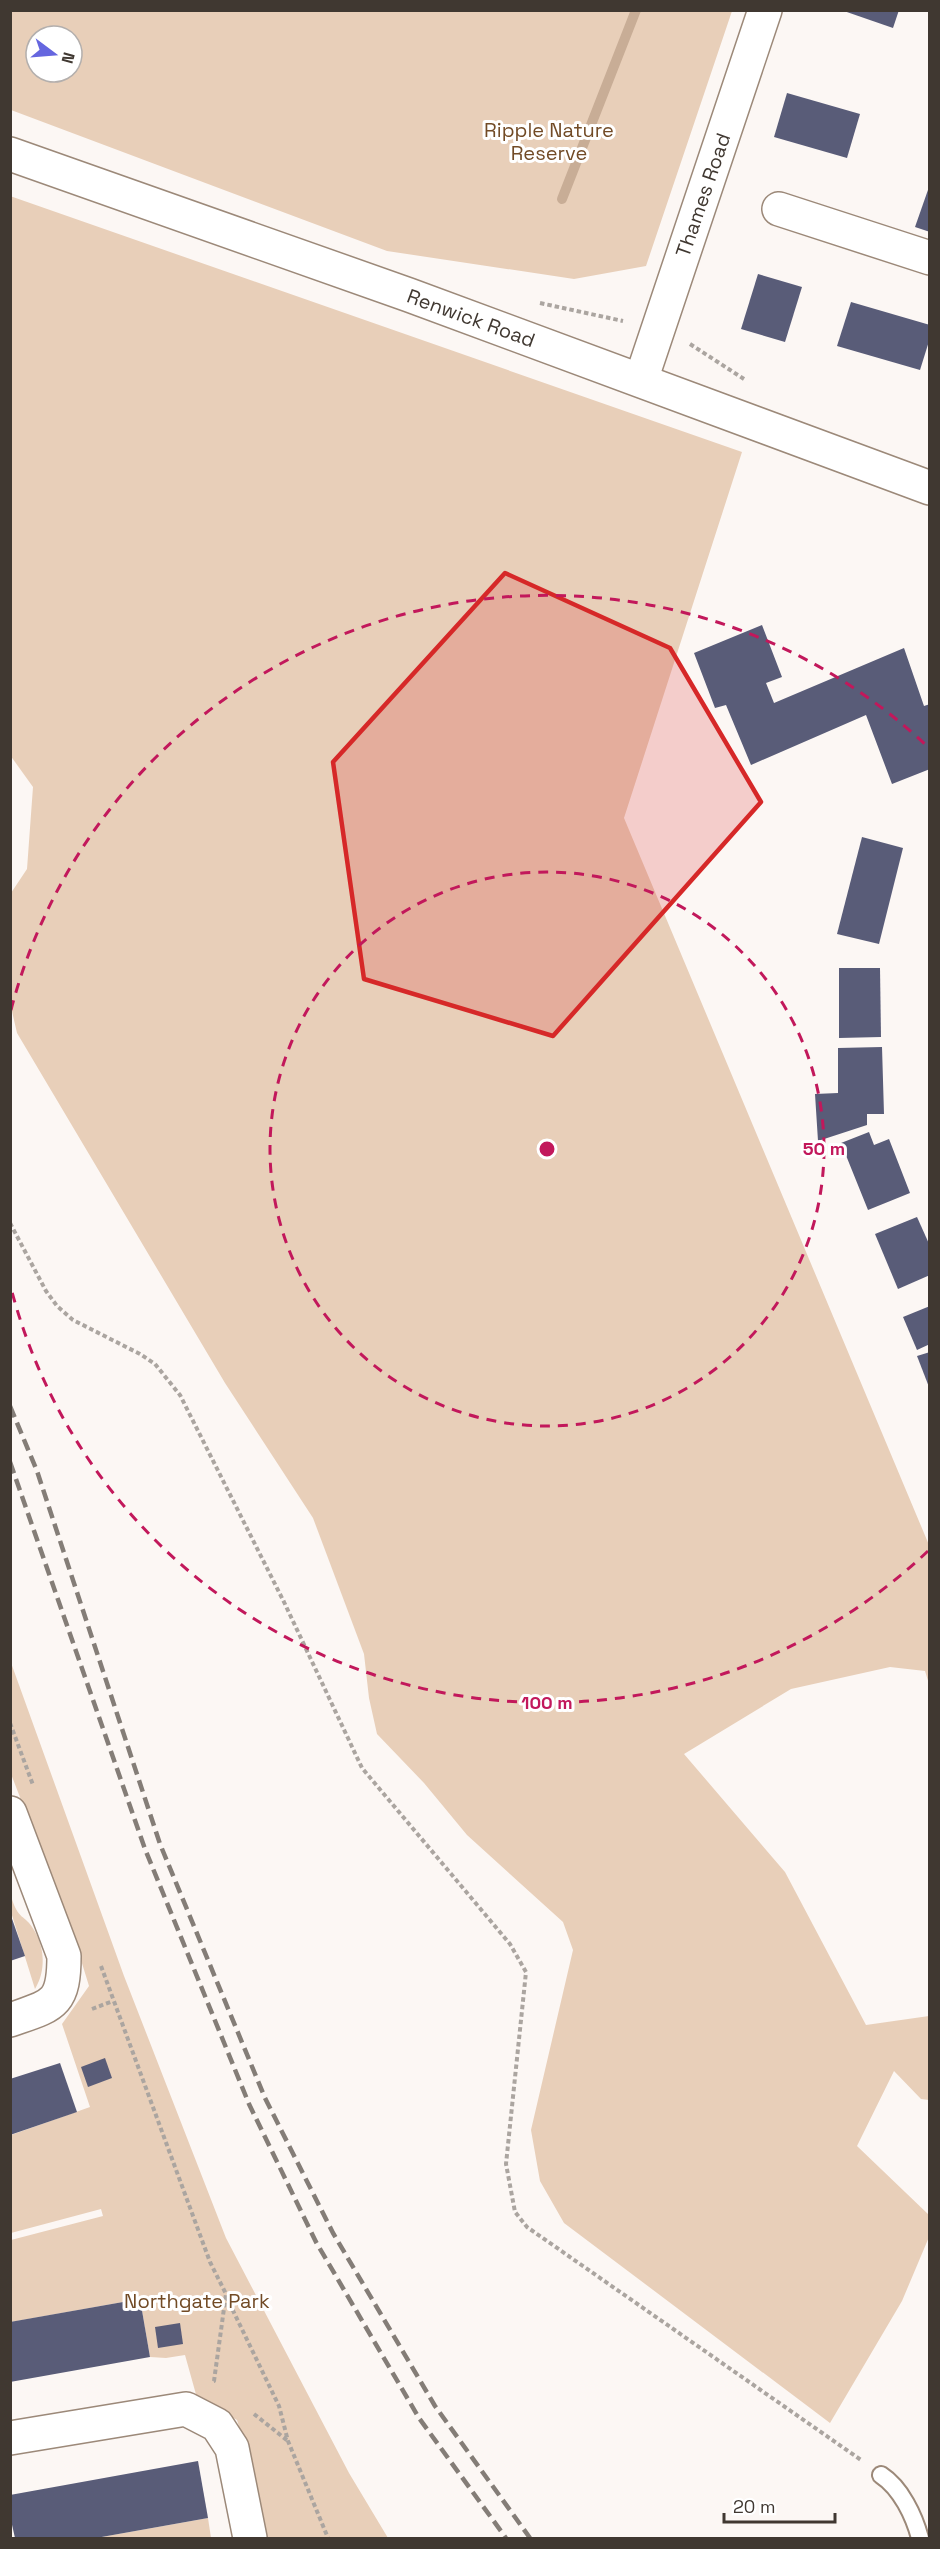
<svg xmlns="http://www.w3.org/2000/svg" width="940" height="2549" font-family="'Space Grotesk',sans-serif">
<rect width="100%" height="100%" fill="#fcf7f4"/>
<g fill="#e8cfb9" fill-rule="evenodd">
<path d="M10,11l1,-1 721,1 -86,255 -72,13 -187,-28 -376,-141zM36,36h36v36h-36z"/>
<path d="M10,196l732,256 -118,366 305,727v139l-4,-13 -35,-4 -99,22 -107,65 101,118 81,153 63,-9v84l-8,-1 -27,-28 -37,75 72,69v22l-27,64 -72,122 -266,-200 -24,-42 -9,-51 42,-180 -10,-28 -96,-87 -43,-52 -47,-49 -8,-36 -5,-44 -51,-136 -88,-135 -208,-350 -6,-26v-114l16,-24 6,-82 -23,-32z"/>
<path d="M10,1660l114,316 102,262 123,235 39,65h-125l-17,-88 -9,-30 -40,-22 -12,-43 -19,3 -16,-1 -10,-58 -129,23v-82l92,-24 -2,-7 -90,24v-98l79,-28 -28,-83 27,-38 -16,-52 -62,-160z"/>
<path d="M11,1896c7,25 14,18 23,34 11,18 12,41 1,59l-24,-77z"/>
<path d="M208,2518l3,20h-115z"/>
</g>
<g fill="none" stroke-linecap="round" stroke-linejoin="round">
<path stroke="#c8ad96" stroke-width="10" d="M562,199l74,-189"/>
</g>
<g fill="#595c78">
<path d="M841,10h58l-6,18z"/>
<path d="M787,93l73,21 -13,44 -73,-21z"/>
<path d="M929,187h1v45l-15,-5z"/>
<path d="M758,274l44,13 -17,55 -44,-13z"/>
<path d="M851,302l79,23v13l-10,32 -83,-24z"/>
<path d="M762,625l20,52 -16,6 8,20 130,-55 20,58 6,-2v65l-38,15 -26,-69 -115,50 -25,-60 -11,3 -21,-55z"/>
<path d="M862,837l41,11 -24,96 -42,-10z"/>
<path d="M839,968h41l1,69 -42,1z"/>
<path d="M882,1047l2,67h-17v11l-49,16 -3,-47 23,-1v-45z"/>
<path d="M869,1132l5,13 15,-6 21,54 -42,17 -27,-67z"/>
<path d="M917,1217l13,29v29l-32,14 -23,-55z"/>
<path d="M930,1306v38l-13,6 -14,-33z"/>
<path d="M930,1352v35h-1l-12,-31z"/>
<path d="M10,1913l15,43 -15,5z"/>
<path d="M105,2058l7,20 -24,9 -7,-20z"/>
<path d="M60,2063l17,49 -67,23v-56z"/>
<path d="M140,2299l10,58 -140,25v-60z"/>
<path d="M180,2323l3,21 -25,4 -3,-21z"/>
<path d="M198,2461l10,57 -112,20h-81l-5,-22v-21z"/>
</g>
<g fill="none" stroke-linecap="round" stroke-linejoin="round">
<g stroke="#9c8979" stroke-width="20">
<path id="lane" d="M881,2475c20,13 33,41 39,63"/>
</g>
<g stroke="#9c8979" stroke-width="36">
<g id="street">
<path d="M779,209l151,49"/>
<path d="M641,380l124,-370"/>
<path d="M10,1813l54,143c0,49 -11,49 -54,64"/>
<path d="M10,2438l176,-29 31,16 15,23 18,90"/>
</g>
</g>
<g stroke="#9c8979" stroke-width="36">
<path id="secondary" d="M10,154l399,141 521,193"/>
</g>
<g stroke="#aba5a0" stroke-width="4" stroke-dasharray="4.5 3" stroke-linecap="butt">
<path d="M540,303l83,18"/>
<path d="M690,344l54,35"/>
<path d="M10,1223l36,68 11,15 16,14 67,34 15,10 25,31 104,207 78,166 148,176 16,28 -20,192 9,48 12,15 334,233"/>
<path d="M10,1723l23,62"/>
<path d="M101,1966l109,296 16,32 -12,87 -3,1"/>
<path d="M92,2009l21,-8"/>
<path d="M226,2296l53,110 9,35 40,97"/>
<path d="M254,2414l34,27"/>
</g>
<use href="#lane" stroke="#fff" stroke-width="16"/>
<use href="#street" stroke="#fff" stroke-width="33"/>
<use href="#secondary" stroke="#fff" stroke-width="33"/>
<g stroke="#847d77" stroke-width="4.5" stroke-dasharray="12 6" stroke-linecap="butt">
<path d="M10,1406l27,65 123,373 105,254 68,135 102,173 95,132"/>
<path d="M10,1462l135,387 104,255 67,138 103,176 87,120"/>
</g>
</g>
<path fill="#d62828" fill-opacity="0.2" stroke="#d62828" stroke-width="4.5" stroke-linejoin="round" d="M505,573l165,75 91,154 -208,234 -189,-57 -31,-217z"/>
<g fill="none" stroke="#c2185b" stroke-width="3" stroke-dasharray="10 8">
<circle cx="547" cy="1149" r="277"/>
<path d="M928 1551A554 554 0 0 1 11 1288M11 1010A554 554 0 0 1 928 747"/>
</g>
<g text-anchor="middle" stroke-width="6" stroke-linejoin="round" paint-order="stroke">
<g font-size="20" fill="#724b26" stroke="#fff">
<text x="549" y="137">Ripple Nature<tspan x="549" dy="23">Reserve</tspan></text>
<text x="197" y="2308">Northgate Park</text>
</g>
<g font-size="20" fill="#403831" stroke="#fff">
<text transform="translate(703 195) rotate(-71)" y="7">Thames Road</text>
<text transform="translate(471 318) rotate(20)" y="7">Renwick Road</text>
</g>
</g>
<circle cx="547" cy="1149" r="9" fill="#c2185b" stroke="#fff" stroke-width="3"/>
<g font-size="18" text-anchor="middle" font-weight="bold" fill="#c2185b" stroke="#fff" stroke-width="6" stroke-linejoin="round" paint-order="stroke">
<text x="824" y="1155">50 m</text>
<text x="547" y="1709">100 m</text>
</g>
<rect width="940" height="2549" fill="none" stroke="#403831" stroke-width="24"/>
<g transform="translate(54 54) rotate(106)"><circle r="28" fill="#ffffff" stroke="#b3afad" stroke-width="1.5"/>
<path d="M0-4.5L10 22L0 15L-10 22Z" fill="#6566df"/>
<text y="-9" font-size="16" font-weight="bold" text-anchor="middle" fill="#403831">N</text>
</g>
<path d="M724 2513v9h111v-9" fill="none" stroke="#403831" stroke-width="3"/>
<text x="733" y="2513" font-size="18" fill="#403831" stroke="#ffffff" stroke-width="4.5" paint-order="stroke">20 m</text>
</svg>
